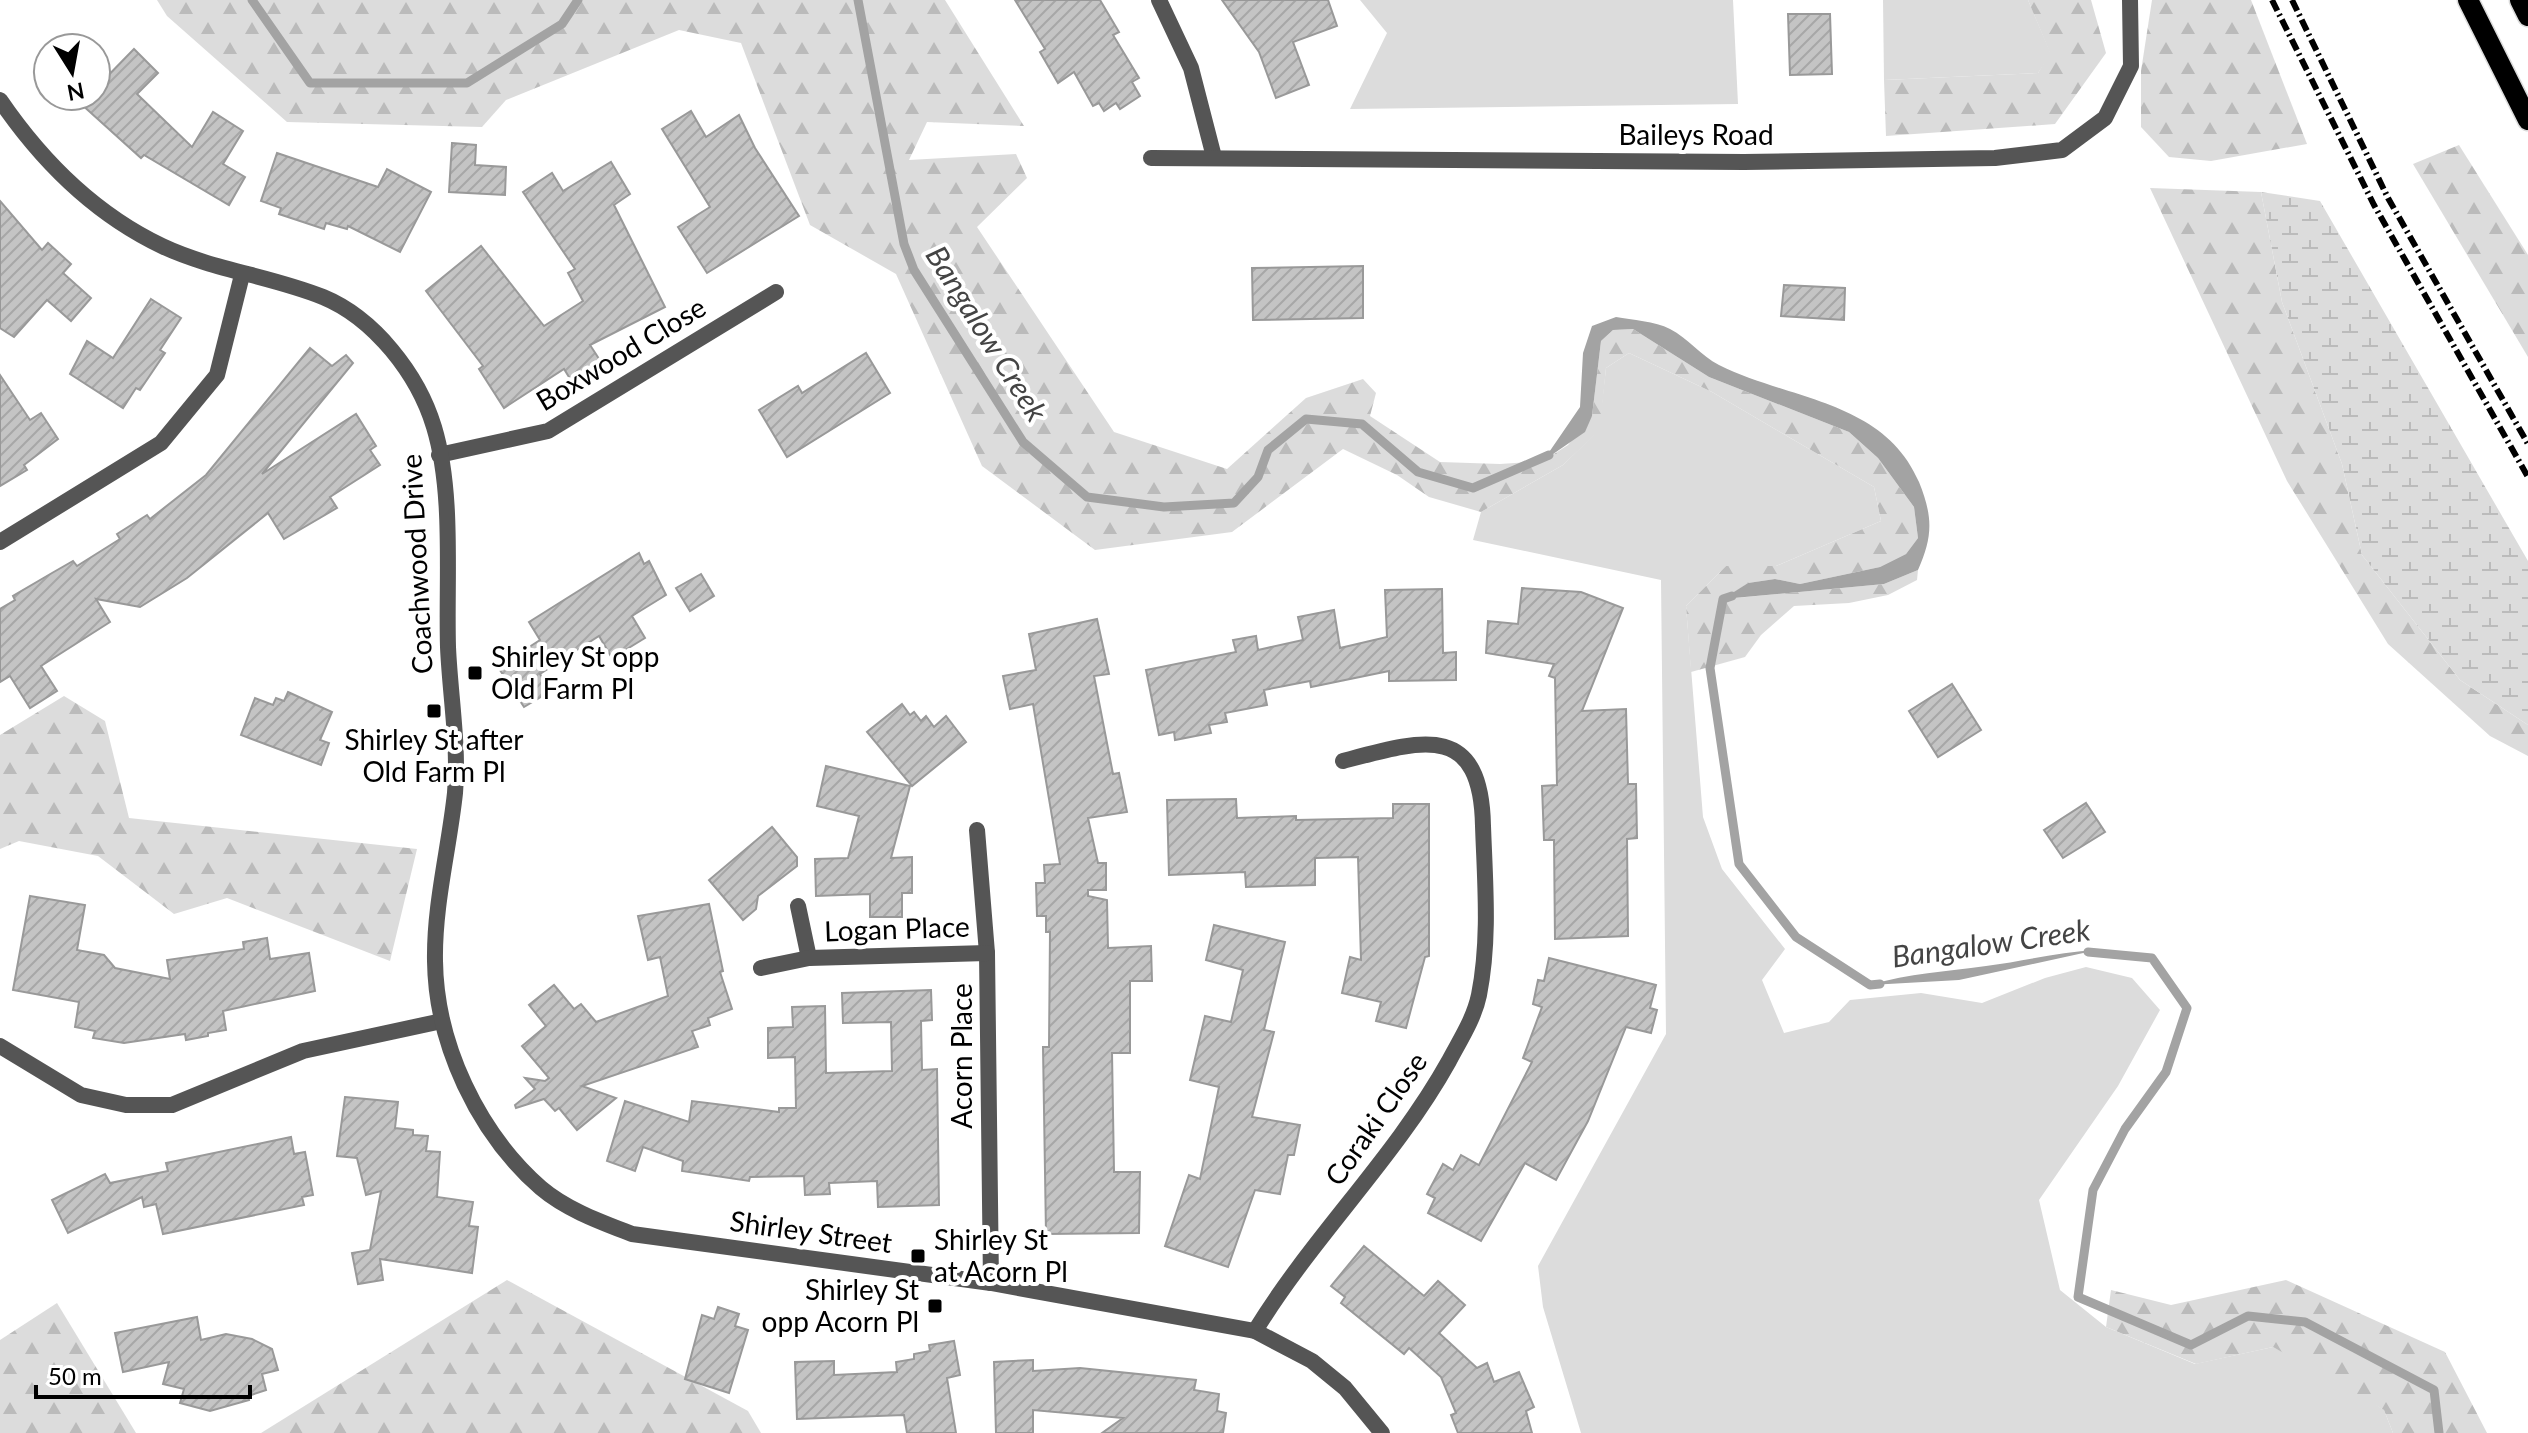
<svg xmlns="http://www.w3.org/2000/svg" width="2528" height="1433" font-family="Lato,sans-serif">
<defs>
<pattern id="forest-firs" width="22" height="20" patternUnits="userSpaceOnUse" patternTransform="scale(2)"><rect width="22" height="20" fill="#dcdcdc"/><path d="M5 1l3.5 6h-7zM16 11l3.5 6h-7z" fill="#bbb"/></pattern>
<pattern id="wetland-marsh" width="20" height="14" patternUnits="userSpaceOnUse" patternTransform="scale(2)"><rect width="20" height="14" fill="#dcdcdc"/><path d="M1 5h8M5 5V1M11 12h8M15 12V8" fill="none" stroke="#bbb"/></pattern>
<pattern id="building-hatch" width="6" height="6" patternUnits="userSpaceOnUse" patternTransform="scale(2)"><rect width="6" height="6" fill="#c4c4c4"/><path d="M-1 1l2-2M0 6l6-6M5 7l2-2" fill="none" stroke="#a7a7a7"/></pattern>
</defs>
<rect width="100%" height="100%" fill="#fff"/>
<g fill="#dcdcdc">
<path d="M1360,0h373l5,104 -388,5 37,-76z"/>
<path d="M1883,0h145l23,54 -13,19 -154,7z"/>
<path d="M1629,353l83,39 162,95 7,34 -105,45h-50l-40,40 17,211 19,52 63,80 -23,31 22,53 45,-11 21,-22 71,-7 61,10 63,-25 41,-11 46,11 28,32 -42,76 -79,114 21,90 46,37 89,37 78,-17 67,34 44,29 9,23h-812l-38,-126 -5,-41 128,-232 -5,-454 -188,-40 8,-28 82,-47 36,-35 7,-62z"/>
</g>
<g fill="url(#forest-firs)">
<path d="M157,0h788l79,126 -97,-4 -18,38 107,-6 11,24 -50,49 137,205 113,37 79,-71 57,-19 13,14 -6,23 70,46 60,2 43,-3 25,-16 24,-29 9,-75 12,-11 20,-1 76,48 140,55 29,26 36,49 4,31 -12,16 -26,13 -80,17 -25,-5 -27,4 -23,16 159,-15 34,-14 -1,10 -29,15 -39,8 -55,3 -33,29 -16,22 -54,15 -5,-66 40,-40h50l105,-45 -7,-34 -162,-95 -83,-39 -23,15 -6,62 -37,35 -82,47 -52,-15 -32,-22 -54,-26 -111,83 -137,18 -113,-84 -86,-192 -86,-49 -69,-182 -62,-13 -173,70 -24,27 -195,-5 -120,-106z"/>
<path d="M2028,0h63l15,53 -51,71 -169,12 -2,-56 154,-7 12,-20z"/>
<path d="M2152,0h99l56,144 -96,17 -42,-4 -28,-30v-56z"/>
<path d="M2459,145l69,110v102l-115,-193z"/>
<path d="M2150,188l111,4 21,110 60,162 20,91 98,125 68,45v31l-38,-20 -102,-92 -101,-163z"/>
<path d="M64,696l41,25 24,97 288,31 -27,112 -163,-63 -53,16 -76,-58 -79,-15 -19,8v-114z"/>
<path d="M507,1280l241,131 13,22h-500z"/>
<path d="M2286,1280l159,72 42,81h-94l-9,-23 -111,-63 -77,17 -90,-37 5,-37 60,15z"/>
<path d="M57,1303l79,130h-136v-93z"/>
</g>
<path fill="url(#wetland-marsh)" d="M2261,192l59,9 208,360v164l-68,-45 -98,-125 -20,-91 -60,-162z"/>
<g fill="#a3a3a3">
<path d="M1616,317c16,3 39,4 54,12 18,9 31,27 49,36 70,35 165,35 200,117 14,35 14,54 -1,88l-34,14 -161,15 25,-16 27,-4 25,5 80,-17 26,-13 12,-16 -4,-31 -36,-49 -29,-26 -140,-55 -76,-48 -20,1 -12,11 -9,75 -7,16 -42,29 37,-54 3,-54 9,-27z"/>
<path d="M2097,950l-138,30 -89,5c40,-12 75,-13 116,-19 38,-5 73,-14 111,-16z"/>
</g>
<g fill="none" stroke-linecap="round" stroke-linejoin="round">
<g stroke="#a3a3a3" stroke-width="9">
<path d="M252,0l58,83h157l95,-59 16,-24"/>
<path d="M858,0l46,244 10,26 109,172 64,55 77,10 70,-4 24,-26 10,-27 38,-31 56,5 56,48 55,16 76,-33"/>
<path d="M1732,596l-9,3 -13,69 29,196 57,73 74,48 10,-1"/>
<path d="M2088,952l64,6 35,50 -21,64 -41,57 -32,61 -15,107 113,48 57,-29 57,6 129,68 5,43"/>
</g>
</g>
<g fill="url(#building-hatch)" stroke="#999" stroke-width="2">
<path d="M1015,0h85l19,32 -6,3 26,43 -7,4 8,14 -20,13 -4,-6 -12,8 -5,-8 -6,3 -19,-34 -16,11 -18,-31 5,-3z"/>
<path d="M1222,0h106l9,26 -44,16 16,43 -33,13 -17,-46z"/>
<path d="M1788,14h42l2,60 -42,1z"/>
<path d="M134,49l24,24 -21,21 55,53 21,-35 30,19 -20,33 22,13 -16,28 -85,-50 -3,3 -61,-55 8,-7h8v-8z"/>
<path d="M691,111l15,26 33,-22 16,33 44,68 -92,57 -29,-46 32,-20 -48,-78z"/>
<path d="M452,143l24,2 -1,20 31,2 -1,28 -56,-3z"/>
<path d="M277,153l101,34 9,-18 44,23 -31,60 -52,-26 -1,3 -21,-6 -2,6 -45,-15 2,-6 -20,-7z"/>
<path d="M611,162l19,32 -16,11 51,102 -75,38 13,20 -29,20 -10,-16 -60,39 -25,-39 4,-3 -57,-75 55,-45 63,80 39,-25 -15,-28 7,-4 -52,-77 29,-19 11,18z"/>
<path d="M0,201l42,49 6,-7 23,21 -8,9 28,25 -20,23 -24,-21 -33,37 -14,-9z"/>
<path d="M1363,266v52l-110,2 -1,-52z"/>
<path d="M1784,285l61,3 -1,32 -63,-4z"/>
<path d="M151,299l30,19 -21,32 5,3 -25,37 -4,-2 -13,20 -53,-34 17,-33 26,17z"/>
<path d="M310,348l22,18 14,-11 7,8 -91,111 94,-60 20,32 -6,4 10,15 -50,32 7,11 -53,31 -16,-26 -81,65 -47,29 -44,-8 14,23 -69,44 16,25 -27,17 -20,-32 -10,6v-73l15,-9 -2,-4 39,-23 21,-12 4,5 43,-27 -3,-5 30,-19 3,4 56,-44z"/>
<path d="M866,353l24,40 -103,64 -28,-47 39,-24 4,7z"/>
<path d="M0,375l30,45 11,-7 17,26 -34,26 3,5 -27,16z"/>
<path d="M639,553l5,11 5,-3 17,34 -34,21 13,22 -33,20 -13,-22 -59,38 11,17 -27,16 -26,-40 42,-27 -11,-18z"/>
<path d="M701,574l13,22 -24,15 -14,-23z"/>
<path d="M1522,588l59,4 42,16 -41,103 44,-2 2,75h8l1,54 -10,1 1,97 -73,3 -1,-99h-10l-2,-54 15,-1 -2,-107 -6,-2 5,-12 -68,-11 2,-32 30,3z"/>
<path d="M1442,589l1,64 13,-1v28l-67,1v-10l-78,16 -1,-6 -46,9 3,15 -42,8 2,9 -18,3 2,8 -36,7 -1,-8 -15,3 -13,-65 90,-18 -3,-12 23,-4 2,14 45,-10 -5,-23 36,-7 6,38 47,-11 -2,-47z"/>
<path d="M1097,619l12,55 -15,2 19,98 6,-1 8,39 -39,6 10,45h8v27h-18v6l19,4 1,48 43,-2 1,35h-22v72h-18l2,119h26l-1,61 -93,1 -3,-187h6l1,-115h-4v-16h-9l-1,-33h9l-1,-18 16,-1 -27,-160 -23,5 -7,-33 33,-6 -7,-36z"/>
<path d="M1952,684l29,46 -43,27 -29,-46z"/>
<path d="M288,692l44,20 -12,28 9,3 -8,22 -80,-30 14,-37 18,7 3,-7 8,3z"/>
<path d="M902,704l8,11 4,-3 7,9 5,-5 8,11 12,-11 20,26 -54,44 -45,-54z"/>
<path d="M826,766l84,20 -19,72 21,-1v36h-10v24h-32v-23l-54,2 -1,-37 33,-1 11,-42 -42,-10z"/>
<path d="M1236,799l1,19 59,-2v4l97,-2v-14h36v152l-4,1 -19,71 -30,-7 5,-19 -39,-9 8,-36 11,3 -3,-103 -43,1v27l-69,2 -1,-15 -76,3 -2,-75z"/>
<path d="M2086,803l19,29 -42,26 -19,-28z"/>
<path d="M772,827l25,30v9l-39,30 -2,13 -13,11 -34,-40z"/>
<path d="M30,896l55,9 -8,45 27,5 11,13 55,11 -3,-19 77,-11 -1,-7 24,-4 3,21 39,-6 6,38 -92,20 3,19 -18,3v3l-22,4 -1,-6 -61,9 -31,-5 2,-7 -20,-4 4,-25 -66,-12z"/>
<path d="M709,904l14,67 -3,1 12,37 -24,9 2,7 -18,6 6,16 -116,39 34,12 -39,32 -18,-22 -4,3 -11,-12 -28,9 -1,-3 20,-16 -10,-11 20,3 4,-3 -27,-32 24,-20 -17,-21 25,-20 20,24 7,-5 15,18 72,-26 -8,-39 -12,3 -10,-44z"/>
<path d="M1214,925l71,17 -21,88 10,2 -22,85 48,8 -6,30h-6l-8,39 -25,-4 -27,77 -63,-21 24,-71 11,4 19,-92 -29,-7 15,-64 26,6 12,-52 -37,-10z"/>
<path d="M1549,958l107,27 -6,23 7,2 -6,23 -25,-6 -38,94 -32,59 -31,-17 -44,78 -53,-28 7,-15 -8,-4 16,-30 10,6 8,-15 18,10 53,-103 -9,-4 19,-51 -9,-3 5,-24 6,1z"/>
<path d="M931,990l1,30 -11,1 1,49 15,-1 2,136 -61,2 -1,-26 -48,2 1,11 -25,1 -1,-19 -54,1 -1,4 -67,-10 1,-10 -40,-14 -8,24 -28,-10 18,-60 64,21 3,-21 87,11v-4h17l-1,-51 -27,1v-30l25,-1 -1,-20 33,-1 1,67 66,-2 -1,-49 -48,1 -1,-30z"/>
<path d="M345,1097l53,5 -3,26 18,2v5l15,1 -2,15 14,1 -3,45 36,5 -4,24 9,1 -6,46 -92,-14 3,21 -25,4 -6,-31 18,-3 11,-59 -15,4 -9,-37 -20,-2z"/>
<path d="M291,1137l3,17 11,-2 8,43 -11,2 2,8 -141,29 -7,-30 -12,3 -2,-10 -74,36 -16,-33 53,-26 5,9 58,-12 -2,-8z"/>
<path d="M1364,1246l60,50 14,-15 27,24 -26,28 38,35 10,-5 7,19 25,-10 15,35 -8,4 6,22h-74l-7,-18 5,-2 -15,-36 -32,-29 -5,6 -63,-51 4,-6 -14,-11z"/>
<path d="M718,1307l21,7 -4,12 13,4 -19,63 -44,-14 17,-64 12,4z"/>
<path d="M197,1317l4,23 25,-6 26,5 20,10 6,21 -16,4 4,16 -18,6 1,4 -39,11 -30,-8 4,-14 -21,-5 6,-22 -46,10 -8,-39z"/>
<path d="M954,1341l6,34 -13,3 9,55h-49l-3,-18 -107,4 -2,-57 39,-1v14l63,-3 -1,-10 18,-3v-5l16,-3 -1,-6z"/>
<path d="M1033,1360v11l47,-3 116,12 -2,10 25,4 -2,17 9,2 -3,20h-121l21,-15 -90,-8v23h-37l-2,-71z"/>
</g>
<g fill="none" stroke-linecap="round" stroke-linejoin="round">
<g stroke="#dbdbdb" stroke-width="23">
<g id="primary">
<path d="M2468,0l60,120"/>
<path d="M2520,0l8,16"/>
</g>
</g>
<g stroke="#555" stroke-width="16">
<path d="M1159,0l32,68 23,89"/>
<path d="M1151,158l593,4 251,-4 67,-8 43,-32 26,-52 -1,-66"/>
<path d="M439,455l109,-24 228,-139"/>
<path d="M0,542l161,-99 56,-68 25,-100"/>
<path d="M977,830l10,123 4,330"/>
<path d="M798,906l11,52"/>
<path d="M761,968l48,-10 178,-5"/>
<path d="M0,1046l81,49 45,10h46l131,-54 139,-30"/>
<path d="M1255,1331c58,-95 140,-173 194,-270 11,-21 25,-42 30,-66 11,-56 6,-112 4,-169 -2,-105 -61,-86 -140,-65"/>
</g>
<path stroke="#555" stroke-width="16" d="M0,100c41,60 95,114 162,146 51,24 109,30 161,51 51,21 95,77 111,130 20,66 12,151 14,220 2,47 11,99 7,146 -6,56 -21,112 -20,168 1,83 43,172 106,227 26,22 60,34 91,46l359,49 264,48 57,30 33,27 37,45"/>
<use href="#primary" stroke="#000" stroke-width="20"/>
<g stroke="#000" stroke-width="6" stroke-dasharray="12 4 2 4" stroke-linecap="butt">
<path d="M2272,0l102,205 154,272"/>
<path d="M2292,0l96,198 140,246"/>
</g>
</g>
<g fill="#000" stroke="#fff" stroke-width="3">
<rect x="467" y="665" width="16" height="16" rx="4"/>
<rect x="426" y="703" width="16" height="16" rx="4"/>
<rect x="910" y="1248" width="16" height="16" rx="4"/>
<rect x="927" y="1298" width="16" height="16" rx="4"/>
</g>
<g text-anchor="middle" stroke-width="8" stroke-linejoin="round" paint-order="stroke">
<g font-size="28" fill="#000" stroke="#fff">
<text x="1696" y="145">Baileys Road</text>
<text transform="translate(621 354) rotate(-31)" y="10">Boxwood Close</text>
<text transform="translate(417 564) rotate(-93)" y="10">Coachwood Drive</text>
<text transform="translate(897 929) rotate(-2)" y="10">Logan Place</text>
<text transform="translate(962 1056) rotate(-90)" y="10">Acorn Place</text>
<text transform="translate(1376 1119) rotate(-55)" y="10">Coraki Close</text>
<text transform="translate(811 1232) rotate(8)" y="10">Shirley Street</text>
</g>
<g font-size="28" fill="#000" stroke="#fff" text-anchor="start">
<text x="491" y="667">Shirley St opp<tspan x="491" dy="32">Old Farm Pl</tspan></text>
<text x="434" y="750" text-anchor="middle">Shirley St after<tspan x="434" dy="32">Old Farm Pl</tspan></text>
<text x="934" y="1250">Shirley St<tspan x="934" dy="32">at Acorn Pl</tspan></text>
<text x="919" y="1300" text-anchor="end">Shirley St<tspan x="919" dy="32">opp Acorn Pl</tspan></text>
</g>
<g font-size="30" font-style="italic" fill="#444" stroke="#fff">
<text transform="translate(986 334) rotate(58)" y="10">Bangalow Creek</text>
<text transform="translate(1991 944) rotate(-8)" y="10">Bangalow Creek</text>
</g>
</g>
<g transform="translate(72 72) rotate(169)"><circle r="38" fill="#ffffff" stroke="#999999" stroke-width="2"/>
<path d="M0-6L14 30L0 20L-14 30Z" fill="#000000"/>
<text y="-12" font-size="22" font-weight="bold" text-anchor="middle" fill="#000000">N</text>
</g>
<path d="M36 1385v12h214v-12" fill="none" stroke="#000000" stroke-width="4"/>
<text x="48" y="1385" font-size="24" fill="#000000" stroke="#ffffff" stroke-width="6" paint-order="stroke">50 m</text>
</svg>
